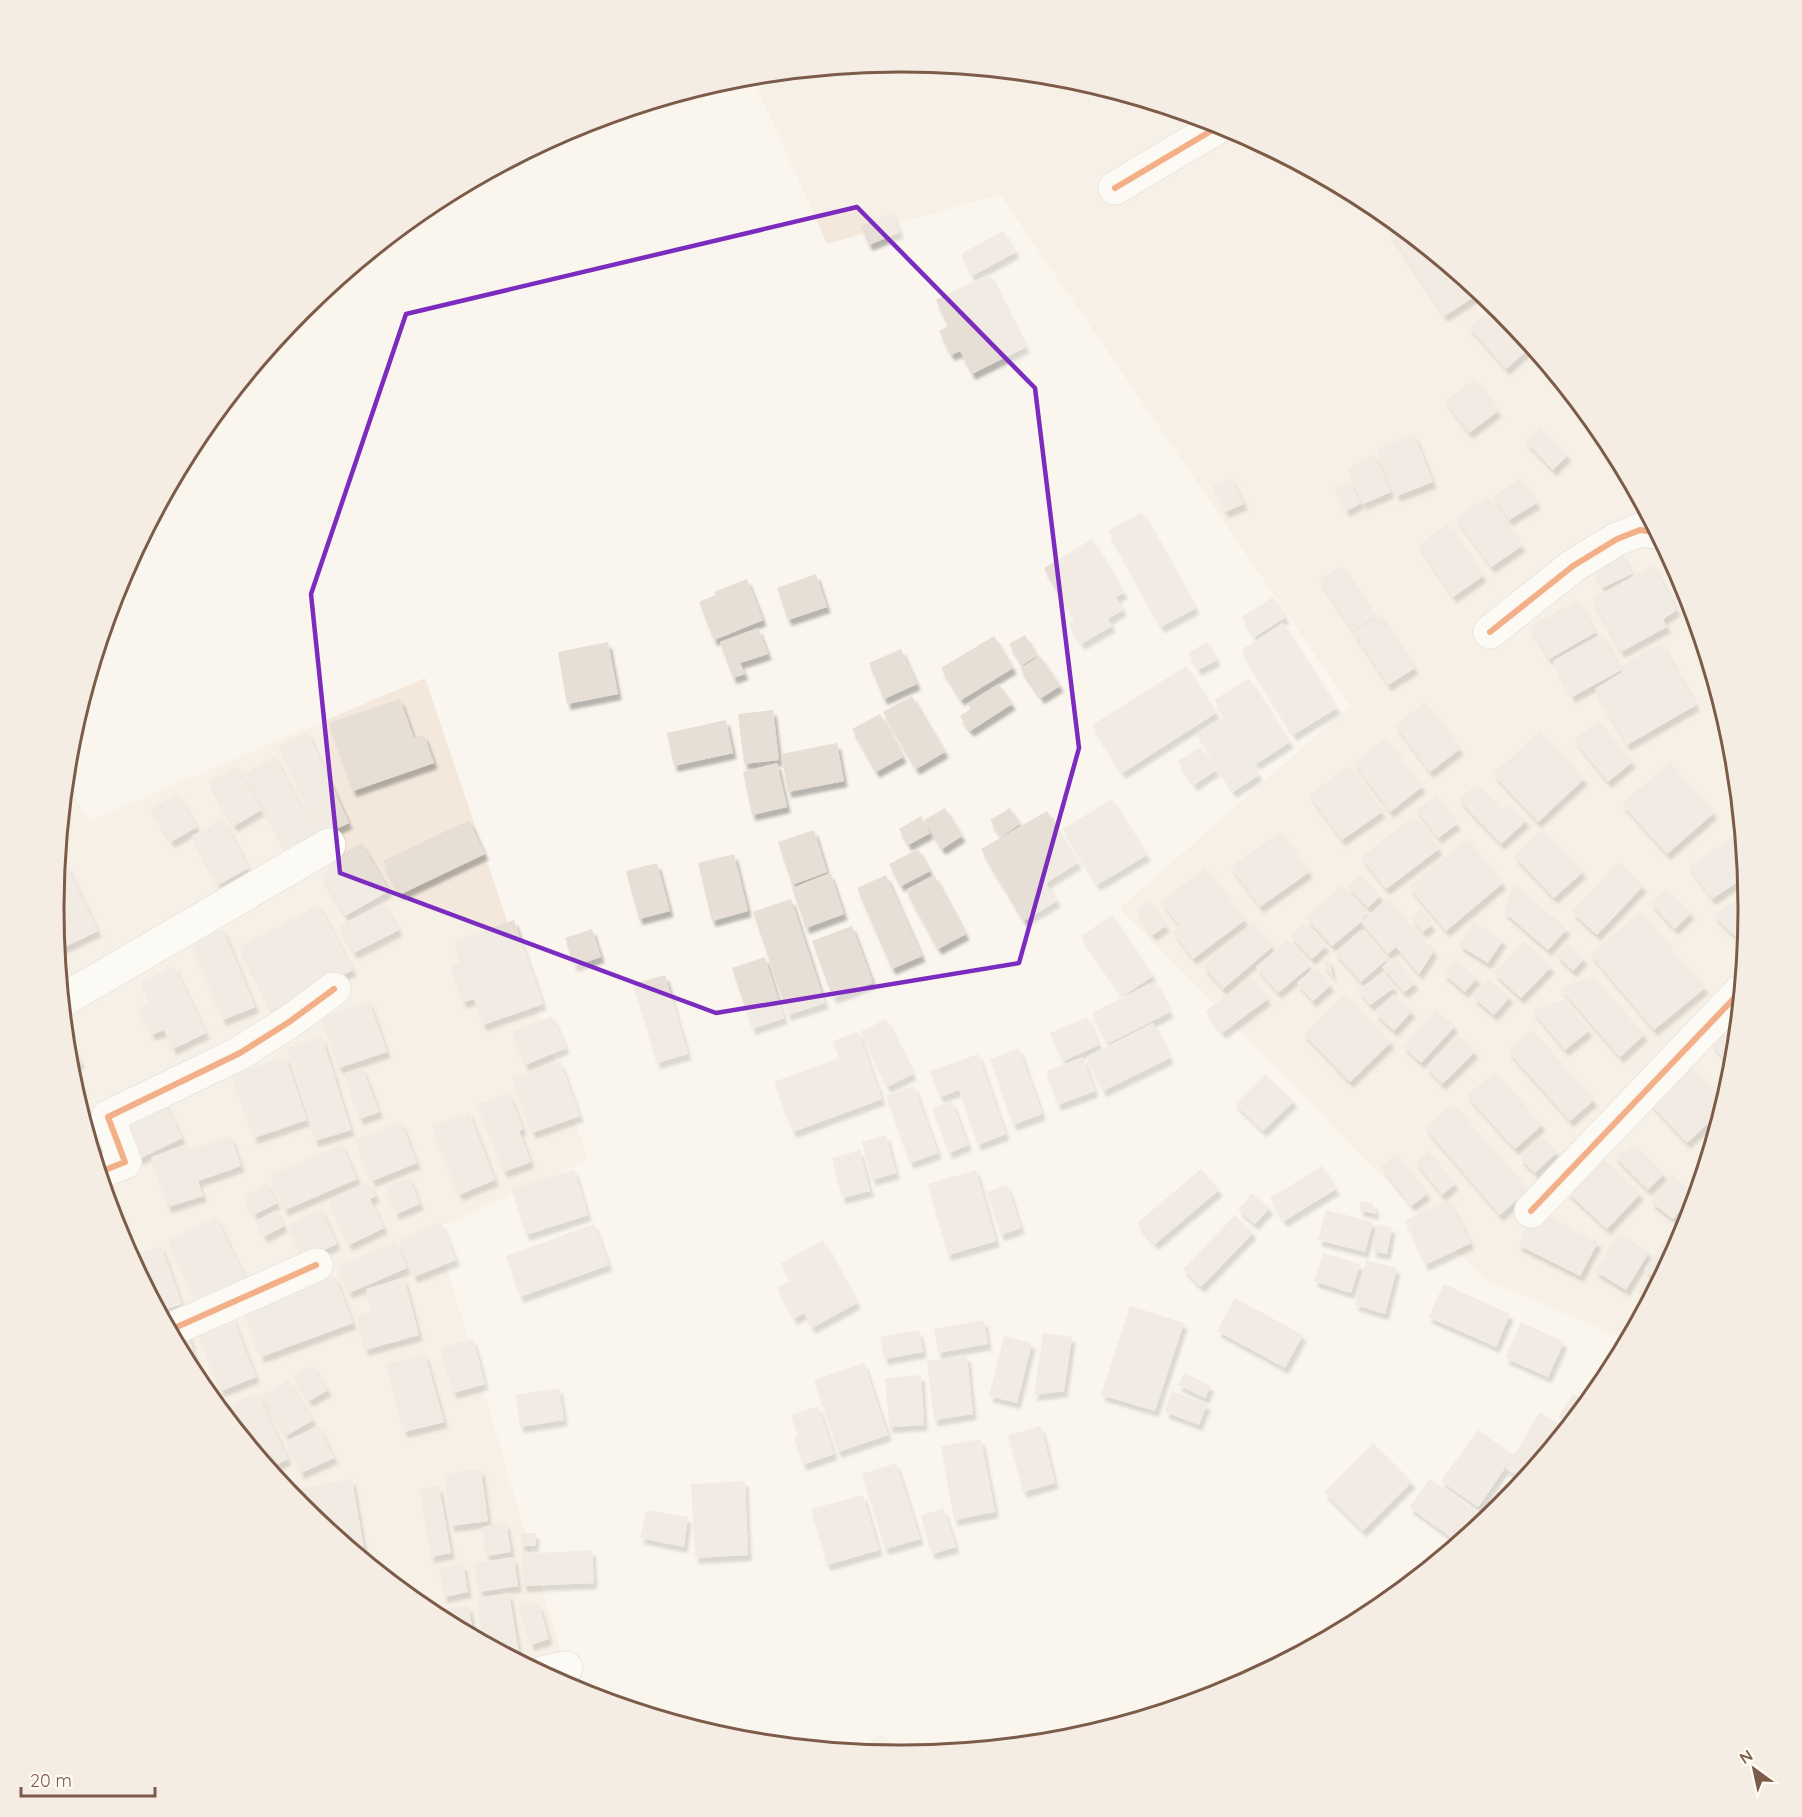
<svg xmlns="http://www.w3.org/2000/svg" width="1802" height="1817" font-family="Quicksand,sans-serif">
<defs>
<filter id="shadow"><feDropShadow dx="3.5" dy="6" stdDeviation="1.5" flood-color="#0004"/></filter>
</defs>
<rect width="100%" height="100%" fill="#faf5ee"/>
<g fill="#f3e8db">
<path d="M901,62l166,16 158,48 147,78 128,106 105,128 79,147 48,159 16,165 -16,165 -49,159 -57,106 -138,-58 -77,-75 -291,-298 230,-202 -350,-512 -173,50 -75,-168z"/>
<path d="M425,678l163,482 -153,69 137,459 -142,-75 -128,-106 -105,-128 -79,-147 -48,-159 -16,-165 13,-127 22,40z"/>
<path d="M880,1735l28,20 -51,-4z"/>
</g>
<g fill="#e7ded5" filter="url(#shadow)">
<path d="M892,213l8,19 -31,13 -8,-19z"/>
<path d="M1399,226l69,58 8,12 -32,20 -54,-84z"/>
<path d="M1003,231l13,21 -44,24 -11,-22z"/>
<path d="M989,274l37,73 -54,27 -12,-23 -9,4 -12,-24 9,-5 -12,-26z"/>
<path d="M1492,308l14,16 3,-3 22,26 -25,22 -37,-42z"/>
<path d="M1475,379l23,32 -29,22 -24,-32z"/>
<path d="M1540,427l28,28 -15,15 -28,-29z"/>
<path d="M1414,434l19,48 -36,14 -20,-47z"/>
<path d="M1375,455l16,37 -28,12 -16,-36z"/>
<path d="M1232,478l12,26 -19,8 -12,-26z"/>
<path d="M1520,478l17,25 -28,17 -16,-23z"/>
<path d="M1350,481l11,22 -15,8 -11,-23z"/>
<path d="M1487,496l35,50 -31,21 -35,-49z"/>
<path d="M1142,512l54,96 -35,19 -53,-96z"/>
<path d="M1448,524l35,52 -30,21 -35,-52z"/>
<path d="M1092,539l32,54 -8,4 7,13 -15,9 4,7 -31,18 -12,-20 6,-4 -31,-52z"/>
<path d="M1622,554l10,20 -30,14 -9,-18z"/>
<path d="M1653,565l24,45 -14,9 4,8 -46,25 -29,-53z"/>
<path d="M1342,566l33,51 -22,14 -34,-51z"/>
<path d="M816,574l11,33 -39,13 -11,-32z"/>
<path d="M747,579l16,41 -49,20 -15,-38 17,-7 -2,-3z"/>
<path d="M1273,597l13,20 -32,20 -12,-20z"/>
<path d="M1577,600l19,32 -47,27 -19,-32z"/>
<path d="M1380,615l35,53 -27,17 -35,-53z"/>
<path d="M1283,623l54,85 -44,27 -52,-85z"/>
<path d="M758,628l10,26 -28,9 5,11 -12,4 -13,-36z"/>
<path d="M1601,634l20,36 -49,27 -19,-36z"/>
<path d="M1025,635l12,21 -15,9 -13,-21z"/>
<path d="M994,636l19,32 -52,32 -20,-32z"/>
<path d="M608,642l10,52 -51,10 -9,-52z"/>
<path d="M1207,642l10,18 -19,10 -10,-17z"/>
<path d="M1661,643l35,62 -69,40 -32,-56 29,-18 -3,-5z"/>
<path d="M901,649l16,35 -33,15 -15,-36z"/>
<path d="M1040,656l20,30 -19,12 -21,-30z"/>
<path d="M1186,666l30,47 -94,60 -30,-48z"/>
<path d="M1249,678l41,64 -34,22 -42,-64z"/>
<path d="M999,684l13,20 -42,27 -10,-15 11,-7 -4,-5z"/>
<path d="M912,696l33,56 -29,17 -33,-57z"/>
<path d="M400,699l14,39 10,-3 10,28 -81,28 -24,-68z"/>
<path d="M1425,702l35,47 -30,23 -35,-47z"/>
<path d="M773,710l6,50 -35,4 -6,-50z"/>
<path d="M880,714l23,43 -27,15 -24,-43z"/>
<path d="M1223,718l36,57 -26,17 -36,-58z"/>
<path d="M726,720l7,33 -59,13 -7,-33z"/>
<path d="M1598,721l34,41 -24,20 -34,-42z"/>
<path d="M1540,731l44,48 -46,43 -45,-48z"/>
<path d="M308,733l41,90 -28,13 -42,-90z"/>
<path d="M1385,738l37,49 -32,25 -36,-49z"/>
<path d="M837,743l7,38 -56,11 -7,-38z"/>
<path d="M1200,747l16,23 -22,15 -16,-24z"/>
<path d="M275,757l43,81 -30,16 -43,-81z"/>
<path d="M1670,762l44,51 -47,41 -45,-50z"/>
<path d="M777,763l10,44 -35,8 -9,-43z"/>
<path d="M1349,766l33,46 -40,28 -33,-45z"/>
<path d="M237,767l24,43 -27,16 -25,-44z"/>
<path d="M1477,784l24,26 8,-7 17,18 -25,23 -42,-44z"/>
<path d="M178,794l19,33 -26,15 -20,-34z"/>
<path d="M1436,795l21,29 -19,14 -22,-29z"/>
<path d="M1112,799l35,56 -50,30 -34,-56z"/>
<path d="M945,808l17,28 -20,13 -18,-29z"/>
<path d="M1010,808l10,16 -19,13 -11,-17z"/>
<path d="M1047,811l31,52 -32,20 11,18 -33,20 -43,-72z"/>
<path d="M921,816l9,17 -22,12 -9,-16z"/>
<path d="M1414,816l25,33 -53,40 -25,-32z"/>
<path d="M223,819l26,49 -31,17 -26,-49z"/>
<path d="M469,820l16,34 -86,41 -16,-34z"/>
<path d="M1542,829l41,43 -29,26 -40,-42z"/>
<path d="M814,830l13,42 -35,13 -14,-43z"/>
<path d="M1280,832l29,40 -49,35 -29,-40z"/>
<path d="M1740,832l5,45 -33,22 -23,-33z"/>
<path d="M1467,839l36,44 -57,48 -37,-44z"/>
<path d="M362,843l27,48 -44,25 -24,-41 9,-4 -4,-8z"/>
<path d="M918,849l12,22 -29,15 -12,-22z"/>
<path d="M734,854l14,57 -36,10 -14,-58z"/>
<path d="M1618,862l25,24 -46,49 -25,-23z"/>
<path d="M657,863l13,48 -31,8 -13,-48z"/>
<path d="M67,866l31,65 -40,19 -4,-42 4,-37z"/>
<path d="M1205,868l40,52 -52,39 -20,-27 7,-6 -19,-24z"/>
<path d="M830,873l14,41 -38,14 -14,-40z"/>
<path d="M886,875l36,81 -30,13 -35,-81z"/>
<path d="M934,875l32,59 -28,15 -32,-59z"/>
<path d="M1361,875l19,21 -12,12 -20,-21z"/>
<path d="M1514,884l53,45 -19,21 -44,-38z"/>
<path d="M1342,885l25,28 -6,9 -29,24 -26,-28z"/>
<path d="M1666,888l25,25 -16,16 -25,-26z"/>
<path d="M791,899l34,104 -37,12 -35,-103z"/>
<path d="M1387,899l47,52 -15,23 -23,-27 -8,7 -27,-32z"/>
<path d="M1150,901l16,25 -14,9 -15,-25z"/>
<path d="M1737,901l10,17 -1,11 -11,7 -22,-21z"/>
<path d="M384,903l15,27 -45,23 -15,-27z"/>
<path d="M319,905l34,65 -81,41 -33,-64z"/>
<path d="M1420,910l12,15 -9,7 -12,-15z"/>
<path d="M1640,912l65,76 -51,42 -64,-76z"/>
<path d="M1112,915l41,61 -30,20 -42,-60z"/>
<path d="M514,920l29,84 -60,21 -9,-26 -11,3 -13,-36 10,-4 -6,-20z"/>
<path d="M1473,922l30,18 -15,23 -29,-18z"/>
<path d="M1252,923l21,23 -50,43 -20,-23z"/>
<path d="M1304,923l22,23 -14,13 -22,-23z"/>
<path d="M852,926l21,57 -40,15 -21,-57z"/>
<path d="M223,929l32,78 -32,13 -32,-79z"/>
<path d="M592,929l9,28 -27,9 -9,-28z"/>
<path d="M1361,930l26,29 -26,23 -26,-29z"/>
<path d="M1287,940l23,26 -32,27 -22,-26z"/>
<path d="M1524,941l27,26 -30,31 -27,-25z"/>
<path d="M1568,943l16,16 -11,12 -16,-16z"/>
<path d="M765,957l19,61 -32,11 -20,-61z"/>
<path d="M1394,957l21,27 -11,8 -22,-25z"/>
<path d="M1329,959l4,18 -10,-13z"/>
<path d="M1455,959l22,19 -12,14 -22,-19z"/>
<path d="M174,966l32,67 -33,16 -9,-19 -12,5 -13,-27 12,-6 -10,-20z"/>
<path d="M1315,967l16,18 -18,16 -16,-18z"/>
<path d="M1382,973l12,15 -24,17 -12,-15z"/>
<path d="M665,975l23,79 -31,9 -24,-79z"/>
<path d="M1592,976l52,59 -24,22 -59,-68z"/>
<path d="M1252,978l16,21 -46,34 -16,-22z"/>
<path d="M1489,979l21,18 -16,18 -21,-18z"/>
<path d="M1155,981l15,31 -63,32 -15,-31z"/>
<path d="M1345,994l46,48 -41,40 -46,-48z"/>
<path d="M1393,994l19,17 -18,20 -19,-18z"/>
<path d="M1564,1000l25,31 -24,19 -33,-40z"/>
<path d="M369,1001l18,51 -48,16 -17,-51z"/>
<path d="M1436,1010l19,16 -34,37 -18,-17z"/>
<path d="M552,1016l14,32 -41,17 -13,-33z"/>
<path d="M1087,1017l12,28 -36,16 -13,-28z"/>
<path d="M886,1019l27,55 -26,13 -27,-55z"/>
<path d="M1737,1022l-5,47 -21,-26z"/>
<path d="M1153,1023l17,35 -67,33 -17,-34z"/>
<path d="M1531,1030l63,70 -24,21 -62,-70z"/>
<path d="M858,1032l24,67 -89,33 -19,-50 65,-24 -6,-17z"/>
<path d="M1459,1036l16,16 -33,32 -16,-17z"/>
<path d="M322,1037l29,93 -36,11 -28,-93z"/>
<path d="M72,1047l9,15 -10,7 12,20 -7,4 -6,-20 -2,-24z"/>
<path d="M1019,1048l23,66 -29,11 -23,-66z"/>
<path d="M978,1054l28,80 -28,11 -19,-55 -19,7 -10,-26z"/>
<path d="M285,1056l22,64 -53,18 -22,-62z"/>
<path d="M1083,1057l12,34 -37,14 -12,-34z"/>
<path d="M560,1061l20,55 -48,17 -20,-55z"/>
<path d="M1687,1063l36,39 -3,10 -33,31 -40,-43z"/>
<path d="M362,1067l17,45 -19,7 -16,-45z"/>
<path d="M1494,1072l48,53 -27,24 -48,-53z"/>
<path d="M1265,1074l29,27 -31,30 -28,-27z"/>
<path d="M914,1086l24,67 -28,10 -24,-67z"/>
<path d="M509,1093l14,36 -4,2 12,31 -27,10 -26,-68z"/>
<path d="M162,1097l20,41 -43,21 -19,-40z"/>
<path d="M952,1101l16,44 -19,8 -17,-45z"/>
<path d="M1453,1104l75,86 -28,25 -75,-87z"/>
<path d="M81,1107l23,40 -10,6z"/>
<path d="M469,1112l26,68 -36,15 -27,-69z"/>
<path d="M401,1122l16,41 -45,18 -17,-41z"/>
<path d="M886,1135l10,38 -24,7 -10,-38z"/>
<path d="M231,1136l10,30 -43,15 5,15 -35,11 -17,-50 37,-13 2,6z"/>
<path d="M1541,1137l16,15 -22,21 -15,-15z"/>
<path d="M342,1144l15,35 -72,31 -15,-35z"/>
<path d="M1636,1145l28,29 -16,16 -34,-34z"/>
<path d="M860,1150l10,41 -28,7 -10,-40z"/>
<path d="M1428,1151l27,33 -13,11 -26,-33z"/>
<path d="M1397,1154l30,40 -16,12 -30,-40z"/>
<path d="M1599,1155l41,39 -33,35 -41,-38z"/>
<path d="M1322,1166l14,23 -52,32 -14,-23z"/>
<path d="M574,1169l14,46 -62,20 -14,-46z"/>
<path d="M1201,1169l18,21 -64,54 -18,-21z"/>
<path d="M976,1170l20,71 -48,14 -20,-71z"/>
<path d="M1672,1175l22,18 -21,26 -22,-17z"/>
<path d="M409,1177l11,27 -24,10 -10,-27z"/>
<path d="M108,1182l17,42 -8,3 -13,-43z"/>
<path d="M369,1182l7,14 -6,3 14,29 -35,17 -20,-45z"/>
<path d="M267,1183l10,20 -23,12 -10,-19z"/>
<path d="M1007,1185l14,43 -20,7 -14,-43z"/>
<path d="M1252,1193l18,15 -15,16 -17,-14z"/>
<path d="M1449,1200l22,43 -46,22 -20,-45z"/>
<path d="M1361,1201l12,2 3,11 -17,-4z"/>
<path d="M321,1208l16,36 -34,15 -15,-35z"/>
<path d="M276,1210l8,16 -20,11 -8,-16z"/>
<path d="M1326,1210l47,12 -8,30 -47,-12z"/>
<path d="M1535,1210l63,32 -18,34 -62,-31z"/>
<path d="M1235,1215l18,18 -52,54 -18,-18z"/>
<path d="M216,1217l29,60 -47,24 -30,-61z"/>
<path d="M441,1222l15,38 -42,17 -15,-38z"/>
<path d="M594,1224l15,41 -89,32 -14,-41z"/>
<path d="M1377,1224l15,3 -5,27 -15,-3z"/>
<path d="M1674,1228l8,7 -24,45 -14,-10z"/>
<path d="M1619,1234l30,18 -23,38 -31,-19z"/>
<path d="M823,1240l34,63 -45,25 -8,-15 -10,6 -17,-31 14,-8 -10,-17z"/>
<path d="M396,1242l11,26 -58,25 -11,-27z"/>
<path d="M161,1246l21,58 -22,7 -29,-55z"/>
<path d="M1323,1253l37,11 -9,29 -37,-12z"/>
<path d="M1366,1260l31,8 -12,46 -30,-9z"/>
<path d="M335,1276l18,47 -92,34 -17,-46z"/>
<path d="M404,1278l15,57 -54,15 -9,-34 16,-5 -6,-22z"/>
<path d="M1646,1281l8,6 -6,13 -11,-7z"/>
<path d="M1444,1284l66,30 -14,33 -68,-30z"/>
<path d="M1235,1298l68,37 -18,33 -68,-37z"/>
<path d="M1130,1306l54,17 -29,88 -54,-16z"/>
<path d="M232,1316l24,61 -35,14 -24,-62z"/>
<path d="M984,1320l4,24 -50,9 -4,-24z"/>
<path d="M1521,1322l43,20 -16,35 -43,-19z"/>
<path d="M919,1330l4,22 -39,7 -4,-22z"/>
<path d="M187,1331l9,29 -8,3 -14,-27z"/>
<path d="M1043,1333l29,4 -8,54 -30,4z"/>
<path d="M1004,1336l28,7 -15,60 -28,-7z"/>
<path d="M473,1339l12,45 -32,9 -12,-45z"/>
<path d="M425,1354l19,68 -40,10 -18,-68z"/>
<path d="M967,1356l6,58 -39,6 -7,-59z"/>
<path d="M864,1363l24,72 -50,17 -24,-72z"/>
<path d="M313,1365l15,25 -19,11 -15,-25z"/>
<path d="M1185,1373l26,13 -6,12 -27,-13z"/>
<path d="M921,1375l3,50 -35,2 -4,-49z"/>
<path d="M288,1380l25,40 -27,16 -24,-41z"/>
<path d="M559,1388l5,32 -44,7 -4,-32z"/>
<path d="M1172,1391l35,13 -8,21 -34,-13z"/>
<path d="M257,1392l31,67 -18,9 -49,-59z"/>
<path d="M1573,1394l14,8 -18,22 -11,-7z"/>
<path d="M818,1406l16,48 -31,11 -9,-27 4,-2 -7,-21z"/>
<path d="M1540,1412l25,16 -42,51 -17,-10 5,-10 -33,48 -37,-26 37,-51 36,25z"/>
<path d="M319,1426l15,32 -33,15 -15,-32z"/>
<path d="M1041,1426l14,57 -32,9 -15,-57z"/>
<path d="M981,1439l14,73 -41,8 -13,-74z"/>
<path d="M1373,1443l39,39 -49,49 -39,-39z"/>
<path d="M896,1463l24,76 -35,10 -23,-75z"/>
<path d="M481,1469l7,52 -37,5 -7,-52z"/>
<path d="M352,1479l13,76 -4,1 -59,-49 -10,-11 -1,-6z"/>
<path d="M1430,1479l48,33 -22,29 -47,-34z"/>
<path d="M745,1481l3,74 -53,3 -4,-74z"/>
<path d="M439,1486l12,67 -20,4 -11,-68z"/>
<path d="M863,1495l16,55 -52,15 -16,-56z"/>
<path d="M1494,1503l6,5 -23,18v-1z"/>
<path d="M943,1508l13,39 -24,7 -11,-38z"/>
<path d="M647,1510l41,7 -4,30 -44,-9z"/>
<path d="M506,1522l5,30 -25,4 -4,-29z"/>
<path d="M521,1533h15l-1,13h-14z"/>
<path d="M592,1550l2,33 -71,3 -1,-32z"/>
<path d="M514,1557l4,29 -39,6 -5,-29z"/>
<path d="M463,1564l5,28 -24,5 -5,-29z"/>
<path d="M401,1577l3,14 -14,-11z"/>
<path d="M509,1593l10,60 -10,2 -25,-14 -8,-43z"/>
<path d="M518,1603l21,2 10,34 -18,6z"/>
<path d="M469,1606l4,30 -37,-20 -1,-6z"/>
</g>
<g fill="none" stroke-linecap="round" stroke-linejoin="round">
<g stroke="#dad2cc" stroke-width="35">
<g id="minor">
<path d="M1115,188l106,-63"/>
<path d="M1490,632l83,-66 44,-27 23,-9 15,2"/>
<path d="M63,1000l266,-155"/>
<path d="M100,1172l25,-10 -17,-45 132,-64 49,-31 45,-33"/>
<path d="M1531,1211l209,-219"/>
<path d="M170,1330l146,-65"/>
<path d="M542,1673l24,-5"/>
</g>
</g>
<use href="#minor" stroke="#fefefc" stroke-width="33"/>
<g stroke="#fffaf2" stroke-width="10">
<g id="cycleway">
<path d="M1115,188l106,-63"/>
<path d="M1490,632l83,-66 44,-27 23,-9 15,2"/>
<path d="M100,1172l25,-10 -17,-45 132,-64 49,-31 45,-33"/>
<path d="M1531,1211l209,-219"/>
<path d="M170,1330l146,-65"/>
</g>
</g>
<use href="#cycleway" stroke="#e8590c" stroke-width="6"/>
</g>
<path d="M0 0H1802V1817H0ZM857,207l178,181 44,360 -60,215 -303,50 -376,-140 -29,-279 95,-280z" fill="#faf5ee" fill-opacity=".55" fill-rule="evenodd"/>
<path fill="none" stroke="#7b2cbf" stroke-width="4.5" stroke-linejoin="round" d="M857,207l178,181 44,360 -60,215 -303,50 -376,-140 -29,-279 95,-280z"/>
<path d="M0 0H1802V1817H0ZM900 72H902A836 836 0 0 1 1738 908V909A836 836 0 0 1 902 1745H900A836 836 0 0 1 64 909V908A836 836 0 0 1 900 72Z" fill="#f5ede4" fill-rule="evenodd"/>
<path fill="none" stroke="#7d5b49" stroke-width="3" d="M900 72H902A836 836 0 0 1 1738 908V909A836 836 0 0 1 902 1745H900A836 836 0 0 1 64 909V908A836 836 0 0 1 900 72Z"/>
<g transform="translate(1754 1769) rotate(327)" stroke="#fffaf2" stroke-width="4.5" paint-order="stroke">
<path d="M0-4.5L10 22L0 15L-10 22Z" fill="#7d5b49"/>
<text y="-9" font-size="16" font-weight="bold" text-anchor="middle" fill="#7d5b49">N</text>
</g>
<path d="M21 1787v9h134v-9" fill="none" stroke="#7d5b49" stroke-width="3"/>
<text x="30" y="1787" font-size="18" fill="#7d5b49" stroke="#fffaf2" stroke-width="4.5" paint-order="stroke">20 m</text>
</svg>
